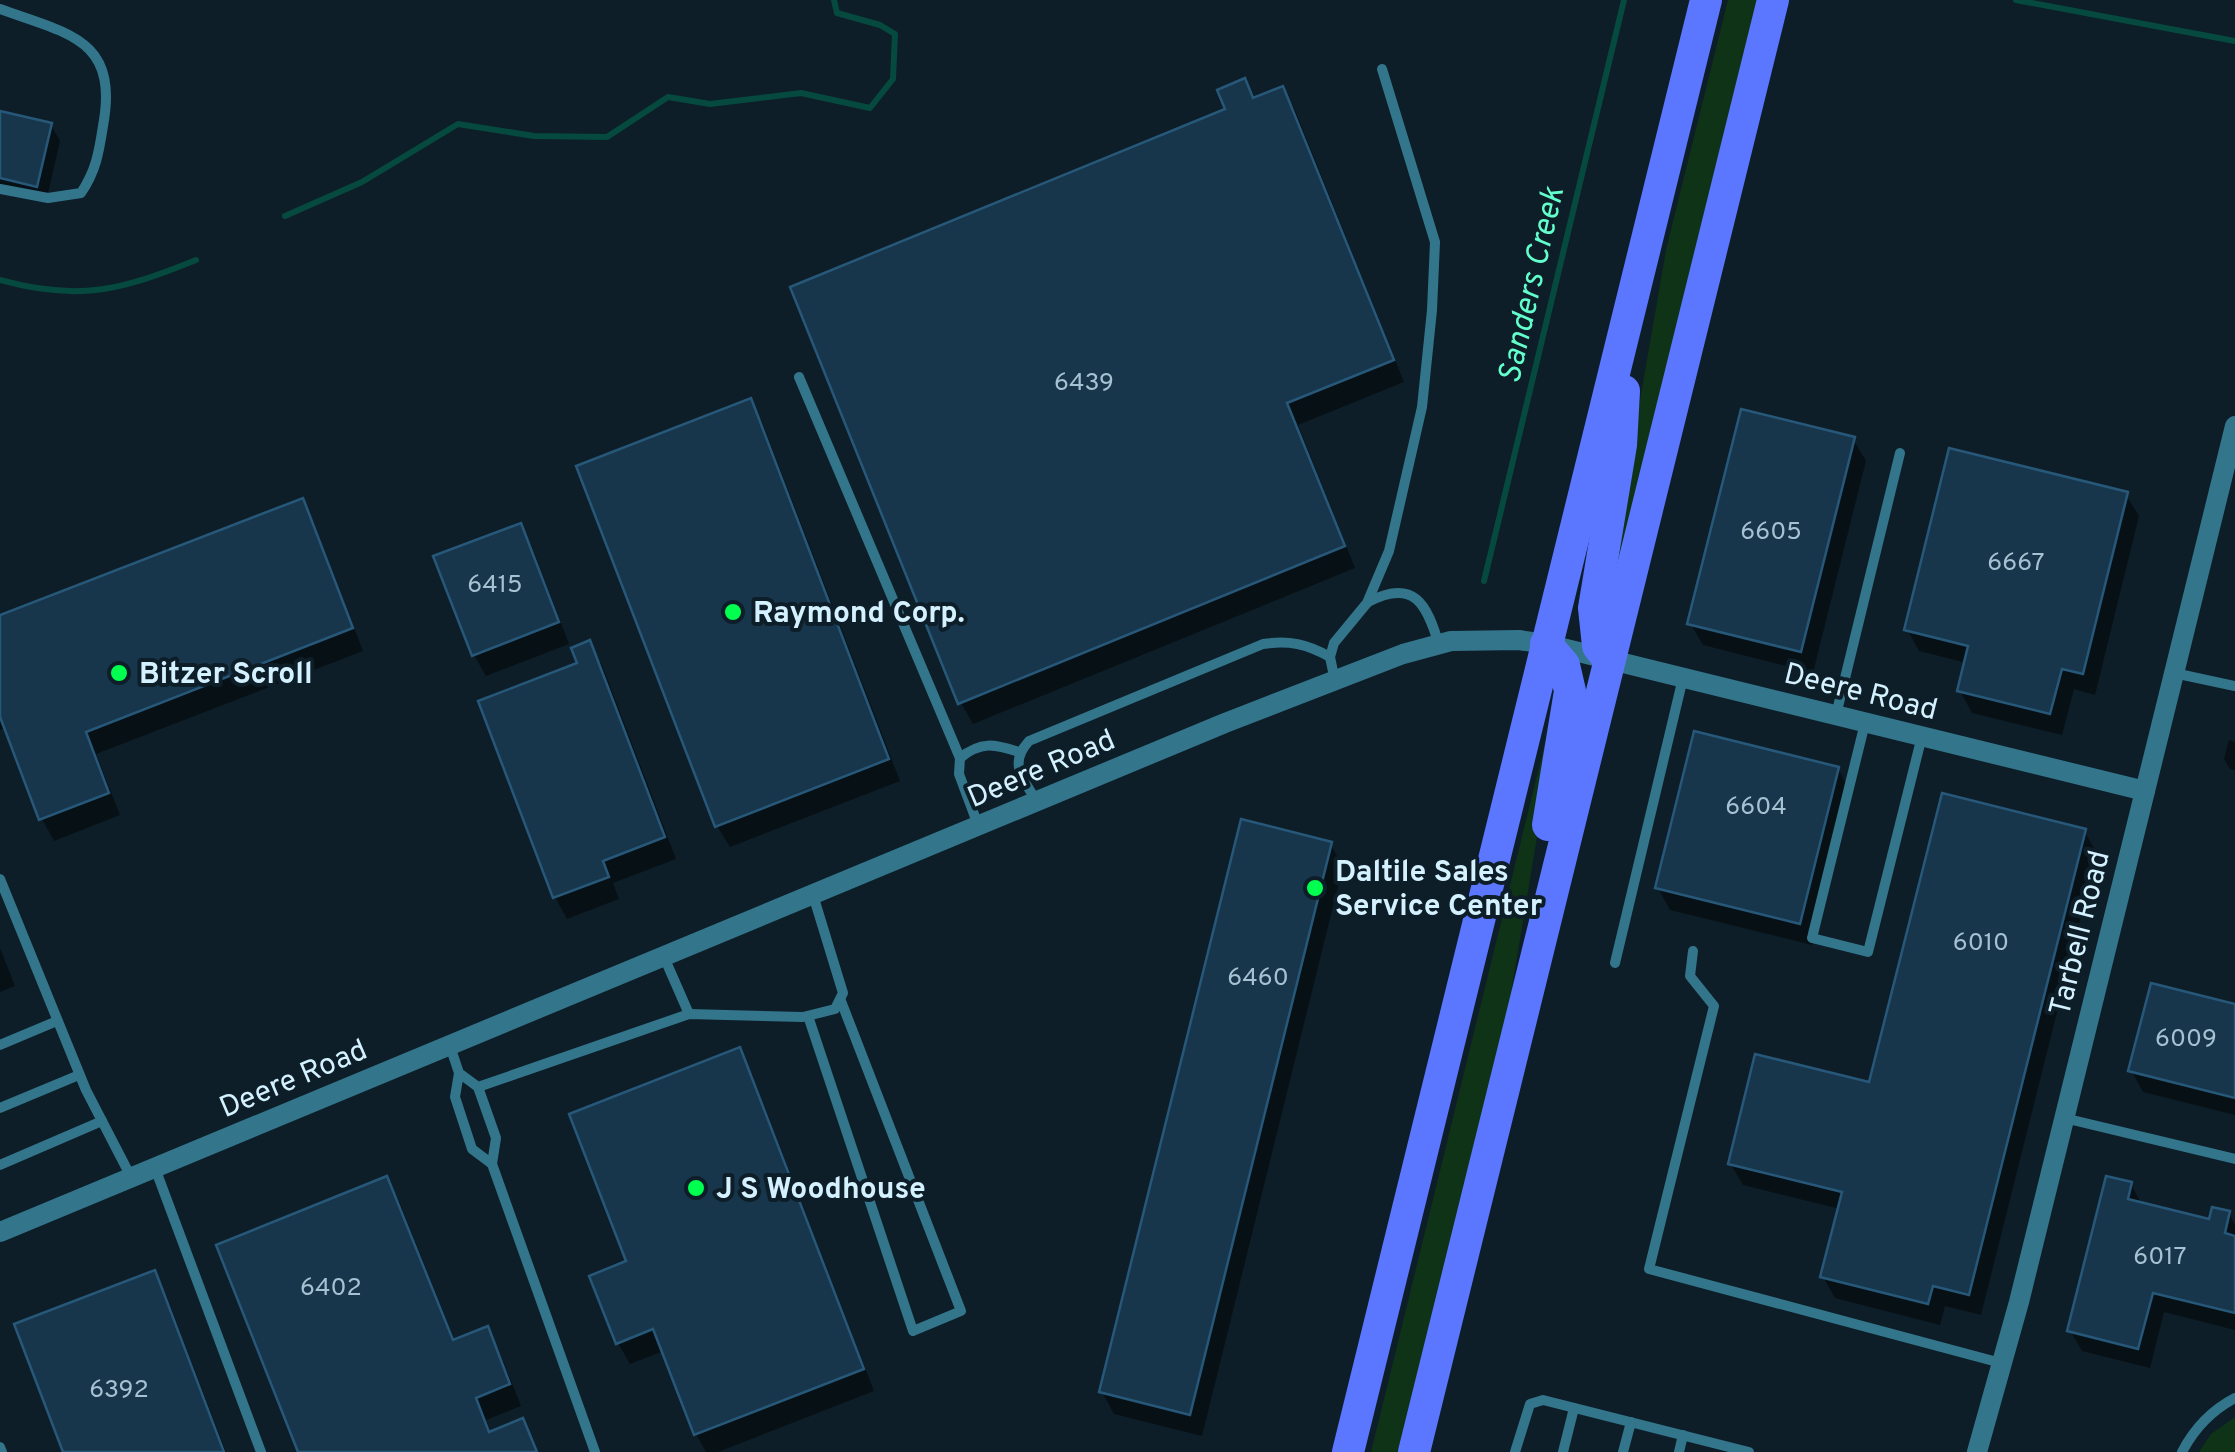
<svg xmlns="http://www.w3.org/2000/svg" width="2235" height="1452" font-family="Overpass,sans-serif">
<rect width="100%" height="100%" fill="#0d1e28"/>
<g fill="#0f3316">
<path d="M1728,0h31l-148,602 -6,1 61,-353z"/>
<path d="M1556,698l4,1 -57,342 -102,411h-30z"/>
<path d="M2235,1417v35h-36l12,-18z"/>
</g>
<g fill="#0007">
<path d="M1244,82l10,18 28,-11 13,21 109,272 -106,43 57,143 -382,156 -12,-21z"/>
<path d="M0,113l51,12 9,16 -14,61 -46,-11z"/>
<path d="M750,401l12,21 138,359 -170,66 -13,-21z"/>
<path d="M1853,439l13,22 -53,212 -110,-28 -13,-22z"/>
<path d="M2126,495l13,21 -44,179 -21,-6 -12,46 -90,-22 -12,-22 7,-28 -48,-12 -12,-22z"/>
<path d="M302,501l12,22 49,128 -267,103 24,61 -66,26 -12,-22 -35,-92 -7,3v-112z"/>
<path d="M520,526l12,21 37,97 -83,32 -12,-21z"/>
<path d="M589,644l13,21 74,194 -63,24 6,16 -52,20 -12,-22 26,-232z"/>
<path d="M2229,740l6,2v28l-5,-1 -6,-10z"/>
<path d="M1838,769l12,22 -38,154 -142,-35 -12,-22z"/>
<path d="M2084,831l13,22 -116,462 -36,-9 -5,19 -105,-27 -12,-21 17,-68 -97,-24 -13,-22 141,-78z"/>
<path d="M1330,844l13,22 -141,570 -88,-22 -12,-22z"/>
<path d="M0,948l15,38 -15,6z"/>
<path d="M2235,1007v108l-92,-23 -12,-22z"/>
<path d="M738,1050l13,22 123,319 -156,61h-12l-10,-18 -32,-83 -34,13 -12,-21 12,-80z"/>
<path d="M386,1179l13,22 56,141 31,-13 13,22 22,55 -35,14 5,13 31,-12 16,31h-237z"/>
<path d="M2131,1184l11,21 69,17 18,-9 6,12v105l-71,-18 -14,56 -68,-17 -12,-21z"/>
<path d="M153,1273l13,22 60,157h-160z"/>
</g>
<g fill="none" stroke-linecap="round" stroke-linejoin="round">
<g stroke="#05493f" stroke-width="6">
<path d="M2016,0l219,41"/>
<path d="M285,216l77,-34 96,-58 76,12 73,1 61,-40 42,7 91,-11 69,15 23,-29 2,-45 -15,-9 -43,-12 -3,-13"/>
<path d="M0,280c79,22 122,10 196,-20"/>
<path d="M1484,581l140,-581"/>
</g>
</g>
<g fill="#17364b" stroke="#275879" stroke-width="2.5">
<path d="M1245,78l8,20 30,-12 111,274 -107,43 58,143 -387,158 -168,-417 435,-178 -8,-19z"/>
<path d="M0,111l52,12 -15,64 -37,-9z"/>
<path d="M751,398l138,361 -174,68 -139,-361z"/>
<path d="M1741,409l114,28 -54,215 -114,-28z"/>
<path d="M1949,448l179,44 -45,182 -21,-5 -12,45 -93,-23 11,-45 -64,-16z"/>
<path d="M303,498l50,130 -267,104 23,61 -70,27 -39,-103v-102z"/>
<path d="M521,523l38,99 -87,34 -39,-100z"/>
<path d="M590,640l75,197 -62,24 6,16 -56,21 -75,-197 99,-38 -6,-15z"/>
<path d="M1694,731l145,36 -39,157 -145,-36z"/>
<path d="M1942,793l144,36 -117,466 -36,-9 -5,18 -108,-27 22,-85 -114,-28 27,-110 114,28z"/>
<path d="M1241,819l91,23 -142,573 -91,-23z"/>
<path d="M2151,983l84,21v94l-107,-27z"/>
<path d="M740,1047l124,322 -170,66 -41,-106 -37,15 -27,-68 37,-15 -57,-147z"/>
<path d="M387,1176l66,164 35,-14 22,58 -34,14 13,34 34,-14 14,34h-239l-82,-207z"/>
<path d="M2106,1176l26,6 -4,17 81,20 3,-12 18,4 -5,22 10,3v77l-82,-20 -15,56 -71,-18z"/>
<path d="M155,1270l69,182h-161l-49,-128z"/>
</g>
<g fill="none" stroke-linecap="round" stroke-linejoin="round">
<g stroke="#33768c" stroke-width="10">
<path d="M0,9c69,25 119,30 103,117 -4,26 -7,45 -22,67l-33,5 -48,-9"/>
<path d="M799,377l161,381"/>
<path d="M1368,602c46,-24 59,2 71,43"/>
<path d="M2174,673l61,13"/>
<path d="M1335,681l-5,-24 4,-14 33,-40 22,-52 33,-144 10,-97 3,-68 -53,-173"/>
<path d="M1836,715l64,-262"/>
<path d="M1865,723l-53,215 56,14 54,-216"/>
<path d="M1037,802c-14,-24 -29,-38 -8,-61l234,-97c26,-4 44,0 67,13"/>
<path d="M978,825l-19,-51 1,-16c21,-17 34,-14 59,-6"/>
<path d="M0,879l86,211 45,87"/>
<path d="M1693,951l-3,25 24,30 -65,263 352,94"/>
<path d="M664,957l25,57"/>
<path d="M1615,963l68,-285"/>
<path d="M808,1016l105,315 48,-20 -120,-310"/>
<path d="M0,1045l57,-24"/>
<path d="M450,1046l9,27 -4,24 17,52 20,15 4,-26 -18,-51 -19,-14"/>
<path d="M478,1087l211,-73 114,3 32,-8 8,-16 -30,-98"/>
<path d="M0,1108l79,-33"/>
<path d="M2064,1118l171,41"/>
<path d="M492,1164l103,288"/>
<path d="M0,1165l102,-44"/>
<path d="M155,1168l106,284"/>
<path d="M0,1447l2,5"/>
<path d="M1515,1452l15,-48 13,-4 206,52"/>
<path d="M1563,1452l11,-44"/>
<path d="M1623,1452l8,-30"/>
<path d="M1679,1452l4,-17"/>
<path d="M2182,1452c12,-23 30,-42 53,-54"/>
</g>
<g stroke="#33768c" stroke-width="20">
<path d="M0,1232l1225,-509 178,-69 48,-13 68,-1 27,4 599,147"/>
<path d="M1977,1452l42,-150 216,-876"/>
</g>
<g stroke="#5b76ff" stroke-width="32">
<path d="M1546,644l18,21 6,26 -22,134"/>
<path d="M1609,660l-11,-14 -4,-38 27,-163 3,-54"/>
<path d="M1348,1452l358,-1452"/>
<path d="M1414,1452l359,-1452"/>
</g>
</g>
<g fill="#00ff4f" stroke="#0d1e28" stroke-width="4">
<circle cx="733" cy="612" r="10"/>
<circle cx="119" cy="673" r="10"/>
<circle cx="1315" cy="888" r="10"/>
<circle cx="696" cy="1188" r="10"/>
</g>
<g text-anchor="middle" stroke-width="8" stroke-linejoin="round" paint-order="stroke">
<g font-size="25" fill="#a5c2d2">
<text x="1084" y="390">6439</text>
<text x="1771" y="539">6605</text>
<text x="2016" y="570">6667</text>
<text x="495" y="592">6415</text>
<text x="1756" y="814">6604</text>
<text x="1981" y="950">6010</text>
<text x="1258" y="985">6460</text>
<text x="2186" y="1046">6009</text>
<text x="2160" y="1264">6017</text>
<text x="331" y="1295">6402</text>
<text x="119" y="1397">6392</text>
</g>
<g font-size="30" font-weight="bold" fill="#d4f1ff" stroke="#0d1e28" text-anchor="start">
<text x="753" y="622">Raymond Corp.</text>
<text x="139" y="683">Bitzer Scroll</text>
<text x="1335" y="881">Daltile Sales<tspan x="1335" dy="34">Service Center</tspan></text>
<text x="716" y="1198">J S Woodhouse</text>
</g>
<g font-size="30" fill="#d4f1ff" stroke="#0d1e28">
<text transform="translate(1861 691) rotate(14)" y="10">Deere Road</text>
<text transform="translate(1041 768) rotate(-23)" y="10">Deere Road</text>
<text transform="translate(2079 933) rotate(-76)" y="10">Tarbell Road</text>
<text transform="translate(293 1078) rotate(-23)" y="10">Deere Road</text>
</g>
<g font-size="32" font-style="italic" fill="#62ffcc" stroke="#0d1e28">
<text transform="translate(1530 285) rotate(-77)" y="11">Sanders Creek</text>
</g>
</g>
</svg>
